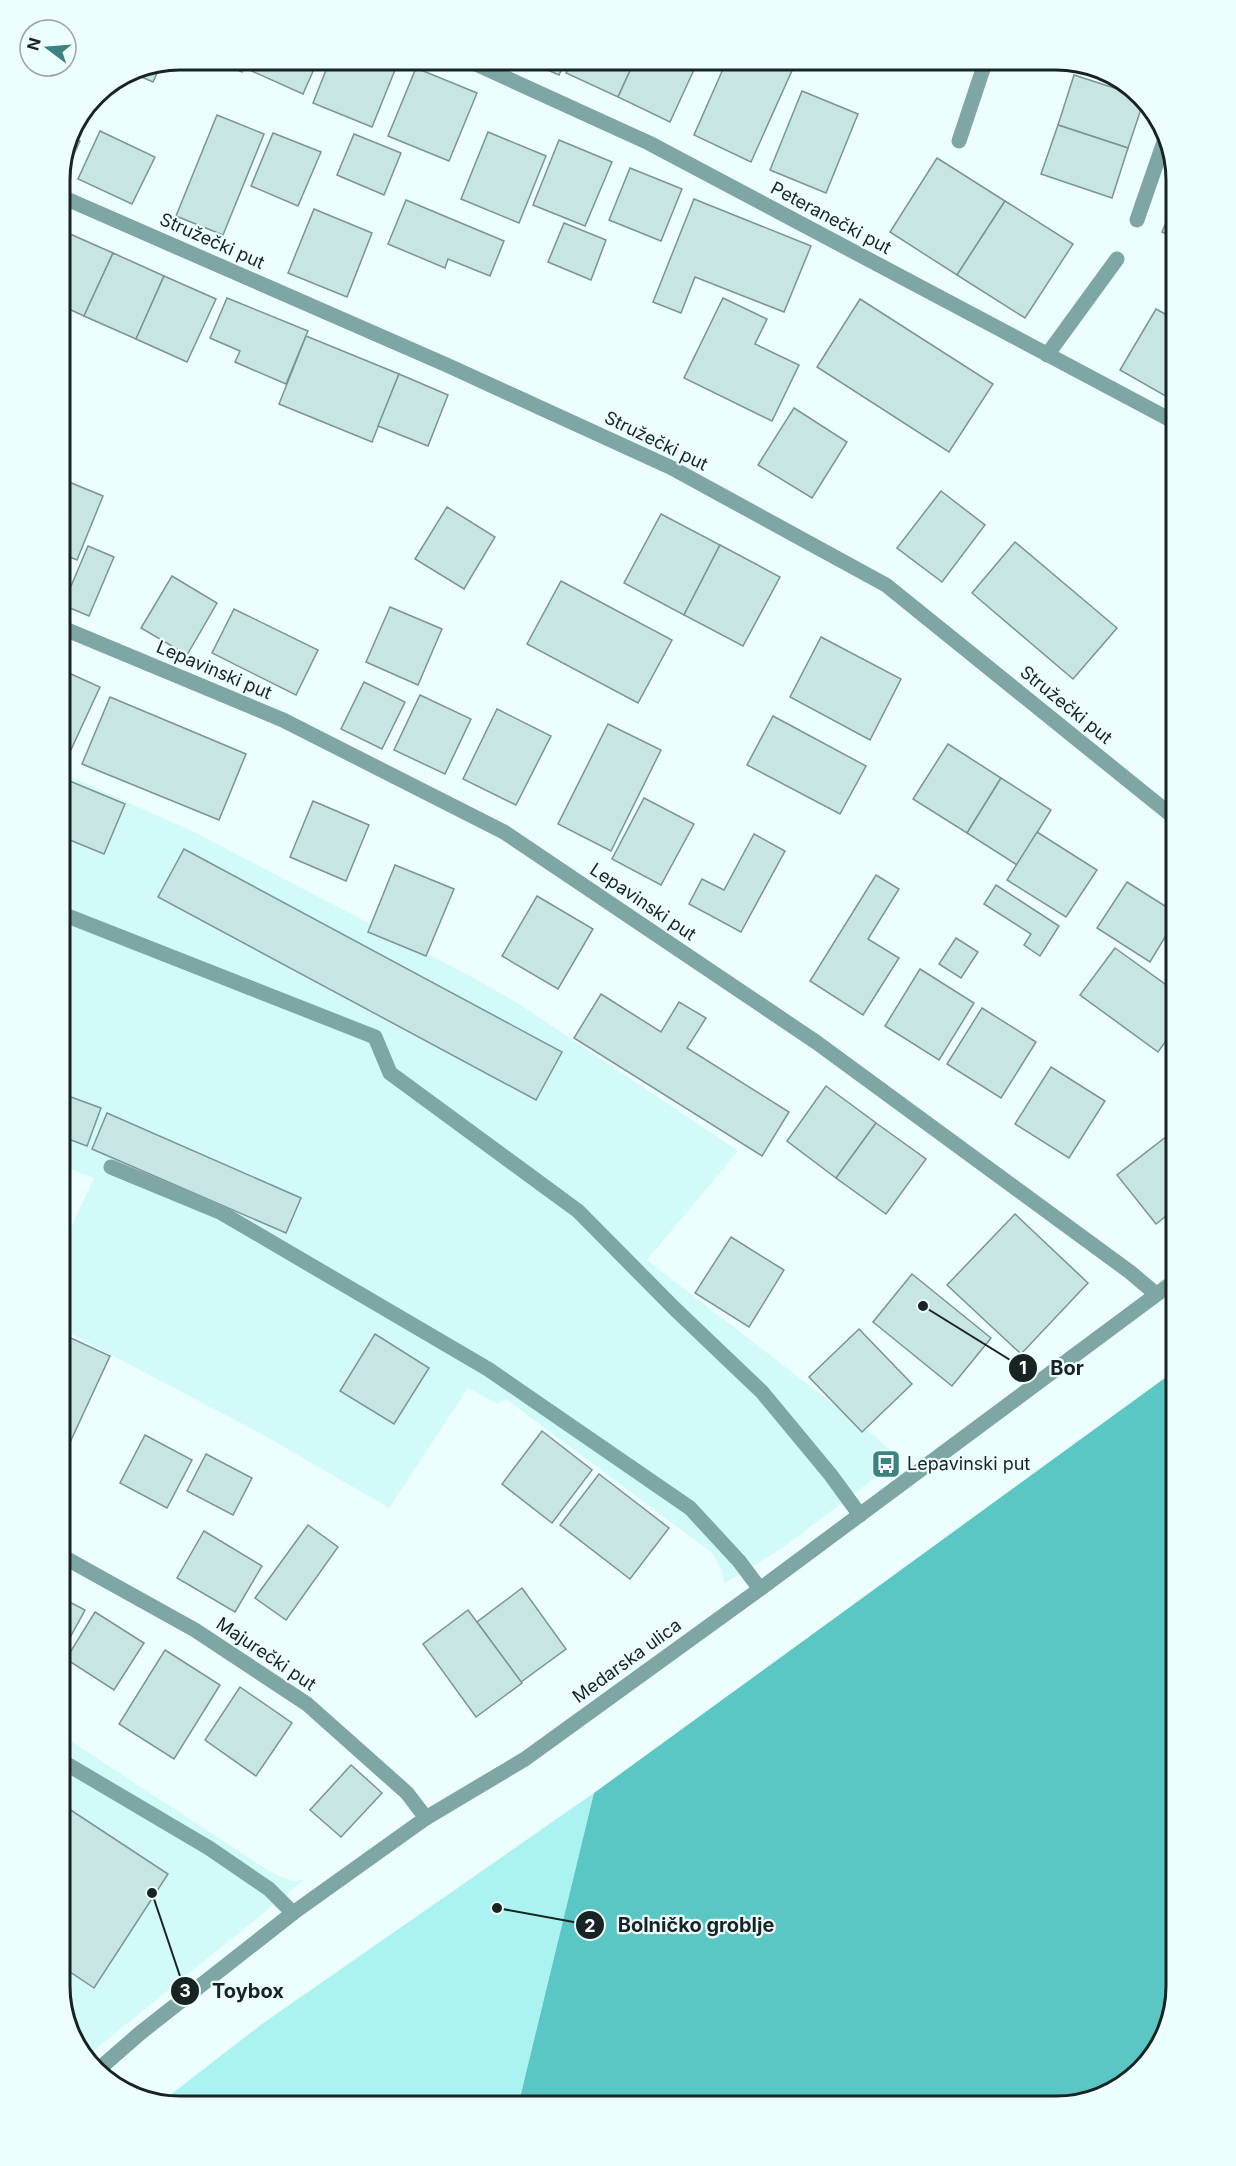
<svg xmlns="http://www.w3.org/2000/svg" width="1236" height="2166" font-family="Inter,sans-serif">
<rect width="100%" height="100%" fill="#ecfefd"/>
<g fill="#d2faf9">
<path d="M60,772l134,60 276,144 49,28 219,147 -91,109 225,174 28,25 -119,90 -56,34 -6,-19 -8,-12 -205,-153 -8,5 -30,-16 -79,120 -129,-75 -200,-105v-77l34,-73 -34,-13z"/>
<path d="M60,1734l206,135 13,7 14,5 11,-1 -217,176 -15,-17 -12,-53z"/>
</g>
<path fill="#aaf3f1" d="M594,1793l-76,313h-345l-12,-4 101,-78z"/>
<path fill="#5ac7c5" d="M1176,1370v616l-20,66 -15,14 -3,-2 -1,5 -28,25 -53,12h-538l76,-313z"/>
<g fill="#c7e5e3" stroke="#7a9594" stroke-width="1.5">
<path d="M215,60h32l-5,12z"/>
<path d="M248,60h70l-15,34 -58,-26z"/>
<path d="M330,60h69l-27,67 -59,-24z"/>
<path d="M525,60h41l-7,15z"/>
<path d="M572,60h63l-17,37 -52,-24z"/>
<path d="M635,60l63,1 -28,61 -52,-25z"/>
<path d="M727,60h54l13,6 -43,96 -57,-27z"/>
<path d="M161,64l-8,18 -23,-10 4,-3z"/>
<path d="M416,68l61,25 -28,68 -61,-25z"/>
<path d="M1074,75l62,20 7,8 -15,45 -70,-23z"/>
<path d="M802,91l56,23 -32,79 -56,-23z"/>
<path d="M217,115l47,19 -41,101 -47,-19z"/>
<path d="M1058,125l70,23 -16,50 -71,-24z"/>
<path d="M100,131l55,26 -23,47 -54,-25z"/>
<path d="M488,132l58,24 -27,67 -58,-24z"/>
<path d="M273,133l48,19 -23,54 -47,-20z"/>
<path d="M354,134l47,19 -17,42 -47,-20z"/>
<path d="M70,136l10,5 -14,30 -5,-3z"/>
<path d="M559,140l53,22 -27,64 -52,-21z"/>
<path d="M937,158l68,43 -48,74 -67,-43z"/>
<path d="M630,168l52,21 -21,52 -52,-21z"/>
<path d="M694,199l117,47 -27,66 -89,-35 -14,36 -28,-11z"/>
<path d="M406,200l98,41 -14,35 -42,-17 -3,9 -57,-24z"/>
<path d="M1005,201l68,43 -48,74 -68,-43z"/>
<path d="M1174,203l2,1v34l-14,-6z"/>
<path d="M314,209l58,24 -25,64 -59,-24z"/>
<path d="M564,223l42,17 -15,40 -43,-18z"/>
<path d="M61,230l52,23 -29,63 -24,-11z"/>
<path d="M113,253l51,23 -28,63 -52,-23z"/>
<path d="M164,276l52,23 -29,63 -51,-23z"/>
<path d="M227,298l81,33 -22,53 -51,-22 5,-11 -30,-13z"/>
<path d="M723,298l44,21 -12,25 44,21 -27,56 -88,-43z"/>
<path d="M860,299l133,85 -44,68 -132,-85z"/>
<path d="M1156,309l20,11v82l-56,-32z"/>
<path d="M306,336l93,38 -27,68 -93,-38z"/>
<path d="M399,374l49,21 -20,51 -50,-20z"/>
<path d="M794,408l53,34 -35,56 -54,-33z"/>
<path d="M69,482l34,14 -26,64 -17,-7v-50z"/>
<path d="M941,491l44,34 -43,57 -45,-34z"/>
<path d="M447,507l48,30 -31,52 -49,-30z"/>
<path d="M661,514l59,31 -36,70 -60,-32z"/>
<path d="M1015,542l102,86 -44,51 -101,-86z"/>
<path d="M720,545l60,32 -37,69 -59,-31z"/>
<path d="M88,546l26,11 -25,59 -26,-11z"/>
<path d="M172,576l45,27 -30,52 -46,-27z"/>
<path d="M561,581l111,59 -34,63 -111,-59z"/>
<path d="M390,607l52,22 -24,56 -52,-23z"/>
<path d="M234,609l84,41 -22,45 -84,-42z"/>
<path d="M821,637l80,42 -31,61 -80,-43z"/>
<path d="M60,669l40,18 -31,67 -9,-5z"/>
<path d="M364,682l41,20 -23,47 -41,-20z"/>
<path d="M420,695l51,24 -26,55 -51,-24z"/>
<path d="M110,697l136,57 -27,66 -137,-56z"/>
<path d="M497,709l54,27 -35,69 -53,-26z"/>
<path d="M773,716l93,50 -26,48 -93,-49z"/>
<path d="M608,724l53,26 -50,101 -53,-27z"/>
<path d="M948,744l53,34 -34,55 -54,-34z"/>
<path d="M60,777l65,27 -21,50 -44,-18z"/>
<path d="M1001,778l50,32 -34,55 -50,-32z"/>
<path d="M644,798l50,26 -33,61 -49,-26z"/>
<path d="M313,801l56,24 -23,56 -56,-24z"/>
<path d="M1037,832l60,38 -31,47 -59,-37z"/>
<path d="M754,834l31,17 -44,81 -52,-28 13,-25 22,11z"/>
<path d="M184,849l378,203 -26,48 -378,-203z"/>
<path d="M395,865l59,24 -28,67 -58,-24z"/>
<path d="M876,875l23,14 -31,50 31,19 -36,57 -53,-34z"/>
<path d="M1127,882l49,31v6l-26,43 -53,-34z"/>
<path d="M996,885l63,41 -19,30 -16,-11 7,-11 -47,-30z"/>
<path d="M537,896l56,33 -35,60 -56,-33z"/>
<path d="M956,938l22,14 -17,26 -22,-14z"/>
<path d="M1115,948l61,44v35l-18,25 -78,-57z"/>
<path d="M920,969l54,34 -35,57 -54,-34z"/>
<path d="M601,994l60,38 18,-30 27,16 -19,30 102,64 -27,44 -188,-118z"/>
<path d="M982,1008l54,34 -35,56 -54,-34z"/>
<path d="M1051,1067l54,34 -36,57 -54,-34z"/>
<path d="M826,1086l50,37 -40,55 -49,-37z"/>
<path d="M60,1093l41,15 -14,38 -27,-10z"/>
<path d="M107,1113l194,85 -15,35 -194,-84z"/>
<path d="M876,1123l50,36 -40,55 -50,-36z"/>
<path d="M1176,1129v79l-20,16 -39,-49z"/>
<path d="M1015,1214l73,69 -67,71 -74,-69z"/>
<path d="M731,1237l53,33 -35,57 -54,-34z"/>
<path d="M912,1274l79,64 -39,48 -79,-64z"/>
<path d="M859,1329l53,55 -50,48 -53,-55z"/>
<path d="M60,1333l50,23 -50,108z"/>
<path d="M375,1334l54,34 -35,56 -54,-33z"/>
<path d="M542,1431l50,39 -40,53 -50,-39z"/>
<path d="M145,1435l47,25 -25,48 -47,-25z"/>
<path d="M206,1454l46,24 -19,37 -46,-24z"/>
<path d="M599,1474l70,54 -39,51 -70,-54z"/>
<path d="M308,1525l30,22 -52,73 -31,-22z"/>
<path d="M204,1531l58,35 -27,46 -58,-34z"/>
<path d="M522,1588l44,61 -45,33 -44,-60z"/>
<path d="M60,1597l25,13 -25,46z"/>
<path d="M468,1610l54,73 -46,34 -53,-73z"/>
<path d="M95,1612l49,31 -30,47 -48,-31z"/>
<path d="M165,1650l55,35 -46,74 -55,-35z"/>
<path d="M240,1687l52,36 -36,53 -51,-36z"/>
<path d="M351,1765l31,28 -41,44 -31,-27z"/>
<path d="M60,1803l108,71 -74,114 -34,-23z"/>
</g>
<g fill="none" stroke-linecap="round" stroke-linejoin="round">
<g stroke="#7da6a5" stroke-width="15">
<path d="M1047,355l70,-96"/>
<path d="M60,913l315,124 15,36 188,138 97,98 87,83 68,82 30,41"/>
<path d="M111,1167l109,45 268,157 202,139 49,53 21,28"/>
<path d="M60,1760l149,88 60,41 24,24"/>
</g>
<g stroke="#7da6a5" stroke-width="15">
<path d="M467,60l182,83 522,277"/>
<path d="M959,141l27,-81"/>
<path d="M60,196l389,170 223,102 214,117 290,234"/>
<path d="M1137,220l29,-84"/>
<path d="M60,627l223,93 221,112 312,210 314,230 26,22"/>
<path d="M60,1555l135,75 112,74 100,89 19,25"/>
</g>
<path stroke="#7da6a5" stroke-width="15" d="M99,2069l40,-35 154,-121 133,-95 99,-59 235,-170 416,-309"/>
</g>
<defs>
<g id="bus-square" transform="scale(1.5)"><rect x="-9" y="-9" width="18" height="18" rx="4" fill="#3a8381" stroke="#ecfefd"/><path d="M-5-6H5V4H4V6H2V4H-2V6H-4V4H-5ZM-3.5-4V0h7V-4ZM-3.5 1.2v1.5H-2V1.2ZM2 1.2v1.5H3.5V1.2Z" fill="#fff"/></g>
</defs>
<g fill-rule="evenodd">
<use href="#bus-square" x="886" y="1464"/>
</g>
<g text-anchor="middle" stroke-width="4.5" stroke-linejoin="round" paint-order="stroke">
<g font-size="18" fill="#182323" stroke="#ecfefd">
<text transform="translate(831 218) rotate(28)" y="6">Peteranečki put</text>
<text transform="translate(212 241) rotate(24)" y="6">Stružečki put</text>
<text transform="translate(656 441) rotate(26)" y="6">Stružečki put</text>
<text transform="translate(214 670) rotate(23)" y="6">Lepavinski put</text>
<text transform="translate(1066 705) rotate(39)" y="6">Stružečki put</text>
<text transform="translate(643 902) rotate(34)" y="6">Lepavinski put</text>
<text transform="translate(266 1654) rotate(34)" y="6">Majurečki put</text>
<text transform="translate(627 1661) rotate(-36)" y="6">Medarska ulica</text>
</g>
<g font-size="18" fill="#182323" stroke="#ecfefd" text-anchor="start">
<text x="907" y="1470">Lepavinski put</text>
</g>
</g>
<path d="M0 0H1236V2166H0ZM180 70H1056A110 110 0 0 1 1166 180V1986A110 110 0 0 1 1056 2096H180A110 110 0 0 1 70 1986V180A110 110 0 0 1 180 70Z" fill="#ecfefd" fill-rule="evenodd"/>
<path fill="none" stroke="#182323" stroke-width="3" d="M180 70H1056A110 110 0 0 1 1166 180V1986A110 110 0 0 1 1056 2096H180A110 110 0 0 1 70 1986V180A110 110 0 0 1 180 70Z"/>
<path fill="none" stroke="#182323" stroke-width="2" d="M923 1306L1023 1368M497 1908L590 1925M152 1893L185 1991"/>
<g fill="#182323" stroke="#ecfefd" stroke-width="2">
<circle cx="923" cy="1306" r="6"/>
<circle cx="497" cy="1908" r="6"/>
<circle cx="152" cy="1893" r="6"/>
<circle cx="1023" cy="1368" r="15"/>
<circle cx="590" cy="1925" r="15"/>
<circle cx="185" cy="1991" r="15"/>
</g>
<g font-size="18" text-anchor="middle" font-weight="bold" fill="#fff">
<text x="1023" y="1374">1</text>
<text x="590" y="1932">2</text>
<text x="185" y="1997">3</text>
</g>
<g font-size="20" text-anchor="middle" font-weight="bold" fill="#182323" stroke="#ecfefd" stroke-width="4.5" stroke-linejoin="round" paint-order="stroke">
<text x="1067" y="1375">Bor</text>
<text x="696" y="1932">Bolničko groblje</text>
<text x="248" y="1998">Toybox</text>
</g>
<g transform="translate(48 48) rotate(286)"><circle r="28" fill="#ecfefd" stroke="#97a6a6" stroke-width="1.5"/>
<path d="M0-4.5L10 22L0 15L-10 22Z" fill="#3a8381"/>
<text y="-9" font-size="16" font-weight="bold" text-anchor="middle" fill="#182323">N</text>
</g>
</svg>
